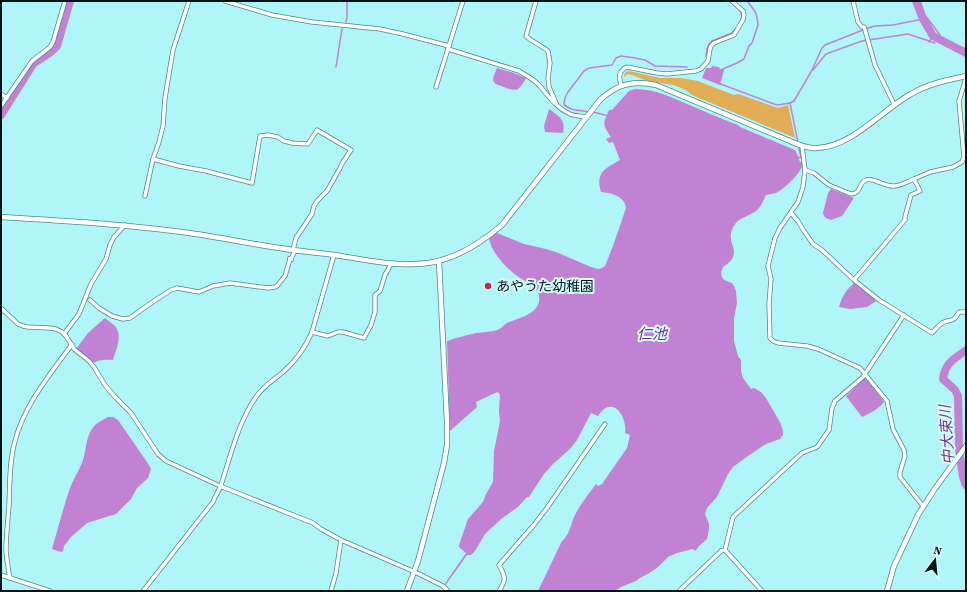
<svg xmlns="http://www.w3.org/2000/svg" width="967" height="592" font-family="'Source Serif 4','Noto Sans JP',serif">
<rect width="100%" height="100%" fill="#b0f5f8"/>
<path fill="#e1ae57" d="M629,71l31,7h22l16,3 36,14 4,-1 40,14 10,-3 7,33 -103,-43c-14,-13 -29,-10 -47,-15 -6,-2 -11,-5 -17,-6l-4,3v-2l2,-3z"/>
<g fill="#c282d3">
<path d="M712,66l7,1 1,2h3l1,1 -4,15 -18,-7 4,-10h5z"/>
<path d="M497,68l17,5 12,5c-2,4 -5,9 -8,11 -5,3 -16,-3 -22,-5 -6,-4 -1,-10 1,-16z"/>
<path d="M635,89c22,0 37,9 57,17 15,7 31,13 46,19l2,2 55,23 2,4 3,8h3v4h-1c-2,8 -18,23 -26,27 -3,1 -7,1 -10,2 -3,6 -5,12 -10,16 -10,7 -19,6 -24,19 -6,15 13,23 -9,37l-2,6 1,4 2,3 8,3 2,3 2,5 1,12 -3,15v23l4,15 3,4v11l2,7 8,11 3,-1 7,4 5,6 15,26 2,8v3l-3,4 -14,5 -18,12 -15,11 -5,7 -11,23 -10,11 -2,6 4,10v5l-2,10 -8,7 -2,3 -2,2 -2,-2 -16,4 -9,4 -11,11 -6,4 -11,6 -4,3 -15,6 -6,4h-77l24,-50c8,-6 9,-19 14,-28 5,-10 13,-19 20,-29l2,2 4,-2 25,-36 3,-13 -5,-2c2,-10 -5,-29 -17,-26 -4,1 -8,6 -10,9l-7,-3 -14,27 -6,8 -18,16 -9,10 -15,23h-2l-9,10 -17,12 -3,3 -13,12 -10,17 -4,4h-4l-22,31 -1,-1 22,-32 -7,-6v-2l9,-26 15,-17 3,-8 7,-12 1,-31 6,-30 -1,-10 1,-16 -2,-3 -3,1 -19,9 1,5 -27,24 -3,-90c9,-3 19,-6 29,-8 7,-1 15,-1 21,-3 6,-2 6,-5 10,-7 9,-4 23,-7 29,-15 5,-6 4,-15 -1,-20 -4,-4 -10,-7 -15,-10 -12,-8 -29,-25 -31,-40l8,-5 27,11 18,4 14,4 35,15 7,2 4,-1 3,-2 8,-20 13,-38c-1,-12 -15,-15 -25,-16 -6,-20 4,-23 19,-32l-7,-18 -4,1 -3,-4 5,-2c-9,-13 -8,-13 -2,-27h3l17,-19z"/>
<path d="M549,109c10,7 17,11 14,24l-18,-1 -1,-6z"/>
<path d="M831,189l23,9 -12,18 -11,4 -5,-2 -2,-2 -1,-3 5,-20z"/>
<path d="M855,282l21,19 -9,6 -17,2 -11,-2c4,-13 6,-15 16,-25z"/>
<path d="M105,318c3,3 7,5 10,8 8,10 1,24 -2,34 -8,-1 -14,0 -21,3l-16,-14 12,-16z"/>
<path d="M866,378l18,24c-5,7 -14,11 -22,15l-16,-21 18,-17z"/>
<path d="M108,417h5l5,3 31,45 2,4 -3,9 -11,10 -6,11 -15,15 -29,9 -16,14 -7,9 -1,5 -2,1 -9,-3c6,-20 11,-41 18,-61 4,-10 10,-19 13,-28 4,-12 2,-24 12,-35 3,-3 8,-5 13,-8z"/>
</g>
<g fill="none" stroke-linecap="round" stroke-linejoin="round">
<g stroke="#c282d3" stroke-width="1.5">
<path d="M729,1c7,6 15,9 12,20"/>
<path d="M920,1l5,14 15,20"/>
<path d="M346,22l1,-5v-16"/>
<path d="M929,42l4,-6"/>
<path d="M706,56l1,-7 2,-5 3,-3 20,-8 6,-7"/>
<path d="M336,67l6,-38"/>
<path d="M723,69l14,-6 7,-4 5,-13 3,-3 6,-18c-1,-13 -3,-14 -11,-24"/>
<path d="M813,70l13,-16 36,-13 46,-7 27,9"/>
<path d="M718,83l56,21 4,1 12,-2"/>
<path d="M589,112c-8,-2 -20,-1 -25,-8l1,-6 3,-6 16,-21 5,-3 23,-3 4,-7 5,-2 14,2 10,2 10,6 32,1"/>
<path d="M593,112l16,4"/>
<path d="M797,157l4,1 -11,-55 4,-2 17,-29 11,-24 3,-3 43,-17 7,-2 18,-1 30,-6"/>
</g>
<g stroke="#c282d3" stroke-width="8">
<path d="M916,1l7,18 10,17 33,17"/>
<path d="M1,115l32,-51 18,-12 6,-6 13,-45"/>
<path d="M966,350c-11,9 -21,12 -23,29l12,11 3,6 1,53 4,28 3,8"/>
</g>
<g stroke="#478a8d" stroke-width="5">
<g id="minor">
<path d="M225,1l47,14 40,7 68,7 23,5 46,12"/>
<path d="M536,1l-10,35c6,6 15,9 22,15l2,12 -2,15 1,9 7,16"/>
<path d="M853,1l5,21 4,5h2l1,3 10,35 19,39"/>
<path d="M448,49l71,22c7,4 14,8 19,13 10,11 18,24 32,30 5,2 11,2 16,3"/>
<path d="M621,86c-2,-9 -3,-15 6,-19l30,6 10,1 29,-3 5,-2 7,-8 2,-12 1,-3 3,-3 20,-8 9,-15 1,-5 -1,-4 -11,-10"/>
<path d="M436,87l27,-86"/>
<path d="M1,94l6,4"/>
<path d="M1,106l31,-45 18,-14 3,-5 12,-41"/>
<path d="M802,146l3,24 -2,17 -5,15 -18,26 -5,10 -7,28 3,13 -2,25 1,34 3,3 5,2 29,3 11,3 42,19 27,33 6,28 11,21 1,6 -5,16v5l23,29"/>
<path d="M153,159l26,7 27,5 46,12 8,-47 8,-1 10,2 6,4 8,2 16,1 9,-14 34,20 -8,12 -3,6 -13,23 -10,10 -3,5 -2,8 -16,24 -3,12 1,3 -3,6"/>
<path d="M805,170l9,3 15,12 22,9c11,-1 7,-11 15,-14 7,-3 19,7 28,6 7,0 14,-5 20,-7"/>
<path d="M145,196l8,-37 6,-17 4,-16 2,-28 8,-48 16,-49"/>
<path d="M791,213l7,8 6,10 9,13 9,6 32,30 25,20 53,33c3,-3 6,-7 10,-10 10,-5 10,1 17,-11h7"/>
<path d="M854,280l51,-60v-3l6,-22 9,-4 -6,-12 16,-7 23,-5 9,-5 2,-5 -5,-56 7,-23"/>
<path d="M90,300l9,8 13,8 11,3 7,-1 21,-15 20,-13 6,-2 22,4 14,-6 17,-3 38,5 7,-1 2,-1 8,-10 5,-17"/>
<path d="M1,308l17,16 5,2 5,1 21,1 7,1 6,3 4,4 8,13 15,12 5,6 11,18 11,13 15,15 27,41 8,7 54,25 93,37 8,6 20,11 74,32 28,14 5,5"/>
<path d="M312,332l16,4 10,-4h5l21,6 7,-13 4,-13v-17l5,-4 5,-16 6,-11"/>
<path d="M64,334l15,-20 12,-30 15,-25 4,-14 4,-8 11,-12"/>
<path d="M725,550l37,41"/>
<path d="M1,575l49,16"/>
<path d="M10,578c-2,-9 -3,-18 -4,-27 0,-15 2,-31 3,-46 1,-21 0,-43 6,-64 9,-36 35,-66 57,-97"/>
<path d="M143,591l70,-89c2,-6 6,-11 8,-17 10,-30 17,-62 35,-88 7,-11 18,-17 27,-25 13,-11 22,-24 29,-40l22,-77"/>
<path d="M331,591l5,-18 5,-33"/>
<path d="M499,591c7,-11 7,-14 0,-26l34,-39 14,-18 58,-84"/>
<path d="M679,591l42,-40 4,-1 8,-33 69,-64 15,-6 12,-17 3,-22 3,-7 28,-24 41,-62"/>
</g>
</g>
<g stroke="#478a8d" stroke-width="6">
<g id="tertiary">
<path d="M1,217c68,4 135,8 202,18 30,5 60,11 90,15 14,2 28,3 42,5 31,5 62,12 93,8 29,-4 53,-20 74,-38l98,-125c17,-16 33,-20 56,-15l141,59c6,2 13,5 20,4 35,-1 65,-38 94,-54 17,-10 36,-14 55,-18"/>
<path d="M290,259h1"/>
<path d="M407,591l11,-30 26,-98 3,-18v-23l-8,-161"/>
<path d="M887,591l7,-25 24,-51 16,-25 32,-44"/>
</g>
</g>
<use href="#minor" stroke="#fff" stroke-width="3.5"/>
<use href="#tertiary" stroke="#fff" stroke-width="4.5"/>
</g>
<circle fill="#ba293e" stroke="#d5fdfe" stroke-width="1.5" cx="488" cy="286" r="4"/>
<g text-anchor="middle" stroke-width="4" stroke-linejoin="round" paint-order="stroke">
<g font-size="14" fill="#001416" stroke="#d5fdfe" text-anchor="start">
<text x="496" y="291">あやうた幼稚園</text>
</g>
<g font-size="15" font-style="italic" fill="#7b2e8e" stroke="#d5fdfe">
<text x="652" y="339">仁池</text>
<text transform="translate(947 435) rotate(-94)" y="5">中大束川</text>
</g>
</g>
<rect width="967" height="592" fill="none" stroke="#001416" stroke-width="4"/>
<g transform="translate(935 560) rotate(16)" stroke="#d5fdfe" stroke-width="3" paint-order="stroke">
<path d="M0-3L7 15L0 10L-7 15Z" fill="#001416"/>
<text y="-6" font-size="11" font-weight="bold" text-anchor="middle" fill="#001416">N</text>
</g>
</svg>
